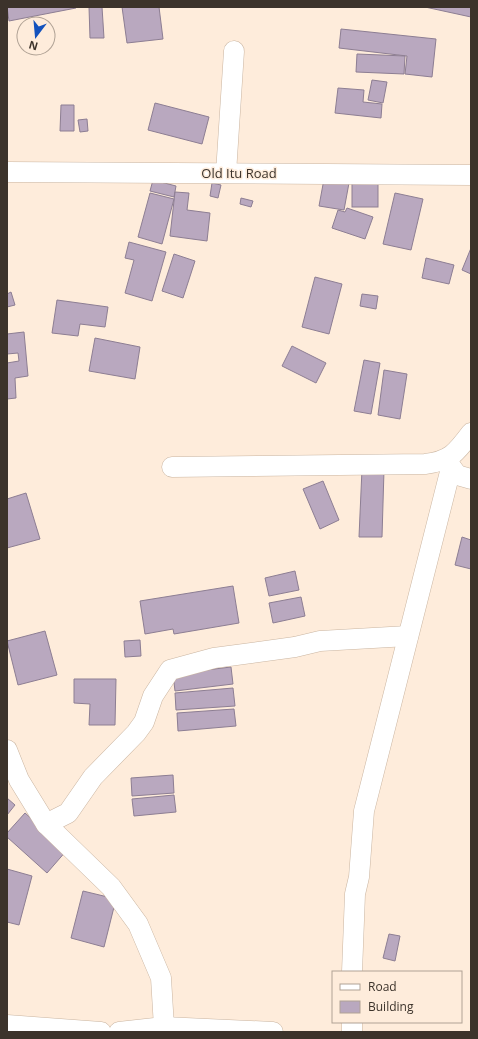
<svg xmlns="http://www.w3.org/2000/svg" width="478" height="1039" font-family="'Open Sans',sans-serif">
<rect width="100%" height="100%" fill="#feecdb"/>
<g fill="#b9a8bf" stroke="#8d7e93">
<path d="M7,7h68l1,1 -67,13z"/>
<path d="M89,7h13l2,31h-14z"/>
<path d="M122,7h37l4,32 -36,4z"/>
<path d="M425,7h46v10z"/>
<path d="M341,29l95,10 -4,38 -27,-3 2,-18 -68,-8z"/>
<path d="M357,54l48,2 -1,18 -48,-2z"/>
<path d="M372,80l15,2 -4,21 -15,-3z"/>
<path d="M338,88l26,2 -1,12 19,2 -1,14 -46,-5z"/>
<path d="M155,103l54,14 -7,27 -54,-14z"/>
<path d="M61,105h13v26h-14z"/>
<path d="M87,119l1,12 -8,1 -2,-12z"/>
<path d="M324,179l25,4 -5,27 -25,-4z"/>
<path d="M153,180l23,6 -2,11 -24,-6z"/>
<rect x="352" y="180" width="26" height="27"/>
<path d="M212,183l9,2 -3,13 -8,-2z"/>
<path d="M175,192l14,1 -2,17 23,3 -3,28 -37,-5z"/>
<path d="M150,193l24,6 -12,45 -24,-7z"/>
<path d="M395,193l28,6 -12,51 -28,-6z"/>
<path d="M241,198l12,3 -2,6 -11,-3z"/>
<path d="M347,208l26,9 -8,22 -33,-11 6,-18 7,2z"/>
<path d="M129,242l37,10 -14,49 -27,-8 9,-33 -9,-2z"/>
<path d="M471,248v26l-9,-4z"/>
<path d="M174,254l21,7 -12,37 -21,-7z"/>
<path d="M426,258l28,7 -5,19 -27,-6z"/>
<path d="M315,277l27,7 -13,50 -27,-7z"/>
<path d="M11,292l4,13 -8,2v-13z"/>
<path d="M362,294l16,2 -2,13 -16,-3z"/>
<path d="M57,300l51,7 -3,20 -25,-3 -2,12 -26,-3z"/>
<path d="M24,332l4,44 -13,2 1,20 -9,1v-36l12,-2 -1,-8 -11,1v-20z"/>
<path d="M95,338l45,9 -5,32 -46,-8z"/>
<path d="M292,346l34,17 -10,20 -34,-17z"/>
<path d="M364,360l16,3 -9,51 -17,-3z"/>
<path d="M384,370l23,4 -7,45 -22,-4z"/>
<path d="M362,469l22,1 -2,67h-23z"/>
<path d="M323,481l16,39 -19,9 -17,-40z"/>
<path d="M26,493l14,46 -33,9v-49z"/>
<path d="M462,537l9,3v29l-16,-4z"/>
<path d="M295,571l4,19 -30,6 -4,-18z"/>
<path d="M233,586l6,37 -65,11 -1,-5 -28,5 -5,-33z"/>
<path d="M301,597l4,19 -32,7 -4,-20z"/>
<path d="M45,631l12,44 -39,10 -11,-44z"/>
<path d="M140,640l1,16 -16,1 -1,-16z"/>
<path d="M231,667l2,17 -58,7 -2,-17z"/>
<path d="M74,679h42l-1,46h-26l1,-21 -16,-1z"/>
<path d="M233,688l2,18 -59,4 -1,-17z"/>
<path d="M234,709l2,17 -58,5 -1,-18z"/>
<path d="M173,775l1,18 -42,3 -1,-18z"/>
<path d="M174,795l2,17 -42,4 -2,-17z"/>
<path d="M7,798l8,7 -8,10z"/>
<path d="M25,813l42,37 -20,23 -40,-36v-4z"/>
<path d="M7,869l25,7 -13,49 -12,-3z"/>
<path d="M83,891l33,8 -12,48 -33,-9z"/>
<path d="M389,934l11,2 -5,25 -12,-3z"/>
</g>
<g fill="none" stroke-linecap="round" stroke-linejoin="round">
<g stroke="#cab5a1" stroke-width="21">
<g id="minor">
<path d="M7,172l464,3"/>
<path d="M226,173l8,-122"/>
<path d="M446,460l11,15 14,4"/>
<path d="M172,467l253,-3c25,-3 31,-11 46,-31"/>
<path d="M7,750l12,30 27,44 65,63 27,37 23,54 3,49"/>
<path d="M46,824l22,-11 25,-36 43,-44 8,-11 9,-26 17,-26 44,-12 81,-11 25,-6 88,-5"/>
<path d="M352,972l3,-78 4,-17 5,-66 87,-343"/>
<path d="M7,1025l94,7"/>
<path d="M119,1032l45,-5 109,5"/>
<path d="M352,1032v-10"/>
</g>
</g>
<use href="#minor" stroke="#fff" stroke-width="20"/>
</g>
<g text-anchor="middle" stroke-width="3" stroke-linejoin="round" paint-order="stroke">
<g font-size="13" fill="#3c332b" stroke="#feecdb">
<text x="239" y="178">Old Itu Road</text>
</g>
</g>
<rect width="478" height="1039" fill="none" stroke="#3c332b" stroke-width="16"/>
<rect x="332" y="971" width="130" height="52" fill="#feecdb" stroke="#b0a295"/>
<rect x="340" y="984" width="20" height="6" fill="#ffffff" stroke="#b0a295"/>
<text x="368" y="991" font-size="12" fill="#3c332b">Road</text>
<rect x="340" y="1001" width="20" height="12" fill="#b9a8bf" stroke="#b0a295"/>
<text x="368" y="1011" font-size="12" fill="#3c332b">Building</text>
<g transform="translate(36 36) rotate(196)"><circle r="19" fill="#feecdb" stroke="#b0a295"/>
<path d="M0-3L7 15L0 10L-7 15Z" fill="#1352bd"/>
<text y="-6" font-size="11" font-weight="bold" text-anchor="middle" fill="#3c332b">N</text>
</g>
</svg>
